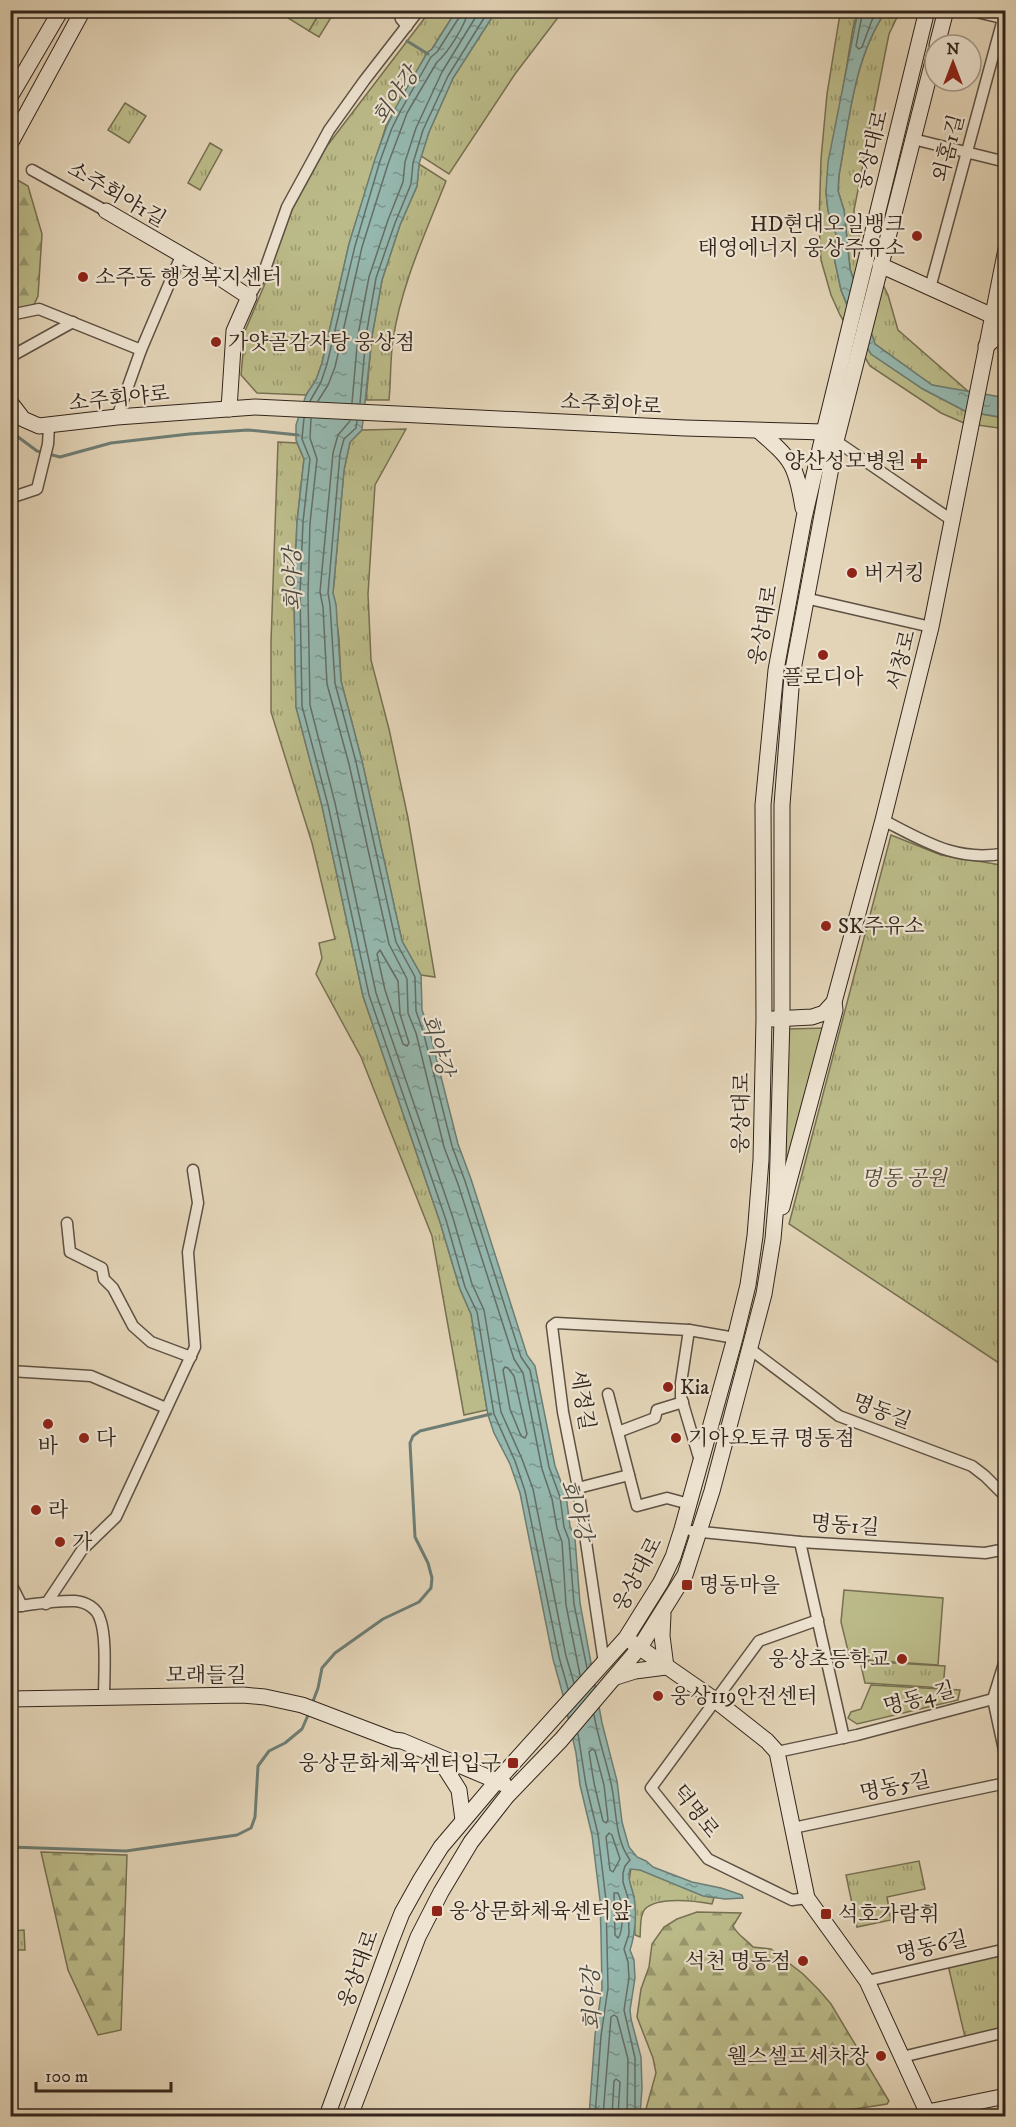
<svg xmlns="http://www.w3.org/2000/svg" width="1016" height="2127" font-family="'IM FELL DW Pica','Noto Serif KR',serif">
<defs>
<pattern id="forest-firs" width="22" height="20" patternUnits="userSpaceOnUse" patternTransform="scale(1.5)"><rect width="22" height="20" fill="#bbbb89"/><path d="M5 1l3.5 6h-7zM16 11l3.5 6h-7z" fill="#99986f"/></pattern>
<pattern id="park-tufts" width="24" height="20" patternUnits="userSpaceOnUse" patternTransform="scale(1.5)"><rect width="24" height="20" fill="#bbbb89"/><path d="M3 7l-1-3M5 7V3M7 7l1-3M15 17l-1-3M17 17v-4M19 17l1-3" fill="none" stroke="#99986f"/></pattern>
<pattern id="water-ripples" width="26" height="14" patternUnits="userSpaceOnUse" patternTransform="scale(1.5)"><rect width="26" height="14" fill="#95b8af"/><path d="M2 4q2-2 4 0t4 0M15 11q2-2 4 0t4 0" fill="none" stroke="#7a958e"/></pattern>
</defs>
<rect width="100%" height="100%" fill="#e3d4b7"/>
<filter id="stains"><feTurbulence type="fractalNoise" baseFrequency=".00333" numOctaves="4"/><feColorMatrix values="0 0 0 0 .2 0 0 0 0 .09 0 0 0 0 .02 0 0 0 .5 -.17"/></filter>
<radialGradient id="worn" r=".72"><stop offset=".6" stop-color="#630" stop-opacity="0"/><stop offset="1" stop-color="#630" stop-opacity=".3"/></radialGradient>
<g fill="#bbbb89" stroke="#767052" stroke-width="1.5">
<path d="M275,10h46v1l-12,20z"/>
<path d="M826,1028l-38,134 -3,-1 3,-132z"/>
<path d="M844,1590l99,8 -5,67 -88,-6 -9,-37z"/>
<path d="M871,1685l89,5 -2,10 -101,24 -9,-6 3,-6 10,-3z"/>
</g>
<g fill="url(#forest-firs)" stroke="#767052" stroke-width="1.5">
<path d="M14,178l14,8 14,48 -4,62 -5,11 -22,6 -1,-134z"/>
<path d="M41,1852l86,3 -6,175 -23,5 -30,-65z"/>
<path d="M697,1912l44,1 -8,13c5,10 13,13 20,21l18,2 32,25 16,16 12,14 58,97 -2,3 -78,12h-165l12,-43 -3,-15 -16,-41 4,-28 8,-22 3,-23 12,-17 13,-8z"/>
</g>
<g fill="url(#park-tufts)" stroke="#767052" stroke-width="1.5">
<path d="M321,11h14l-16,26 -10,-6z"/>
<path d="M430,11h26l-24,38 -5,4 -41,73 -37,118 -27,119 -6,17 -10,15 -49,-2 -16,-18 4,-44 19,-45 28,-76 35,-64z"/>
<path d="M496,11h67l-48,63 -66,100 -28,-18 8,-24 24,-54z"/>
<path d="M843,11h15l-5,17 -27,164 2,18 8,24 -2,23 7,33 13,33 17,31 52,35 42,22 40,7v11l-41,-6 -23,-10 -71,-47 -30,-51 -9,-20 -10,-35 -2,-35 2,-66 6,-65 12,-74z"/>
<path d="M886,11h14l-11,23 -35,176v15l34,70 10,35 72,63 -38,-8 -57,-41 -25,-75 -6,-59 -6,-19 1,-16c10,-54 15,-118 47,-164z"/>
<path d="M125,103l21,13 -17,27 -21,-13z"/>
<path d="M210,143l12,7 -22,40 -12,-7z"/>
<path d="M419,164l27,17c-20,51 -45,104 -53,159 -3,20 -2,41 -4,60h-23l6,-64 10,-56 18,-55 17,-39z"/>
<path d="M406,429l-31,56 -7,109 3,66 18,69 19,89 27,159 -14,-2 -19,-34 -40,-180 -21,-80 -2,-42 -6,-46 11,-123 6,-28 12,-12z"/>
<path d="M278,442l19,1 7,16 -7,63 -3,72 2,113 26,99 41,190 77,226 20,67 11,25 16,96 -23,5 -32,-179 -71,-179 -45,-83 6,-16 -3,-15 16,-4 -23,-96 -41,-131v-70z"/>
<path d="M891,835l50,20 60,10 4,-2v504l-216,-143z"/>
<path d="M860,1661l85,5 -2,22 -78,-5z"/>
<path d="M919,1861l6,28 -38,8 4,23 -34,7 -11,-52z"/>
<path d="M631,1868c28,4 53,24 83,30l-2,6c-16,-3 -54,-8 -67,5 -6,6 -4,21 -5,28l-5,-2 -1,-38 -5,-16z"/>
<path d="M24,1930l1,20h-14v-19z"/>
<path d="M1005,1953v75l-40,9 -17,-72z"/>
</g>
<g fill="url(#water-ripples)" stroke="#6d7d74" stroke-width="1.5">
<path d="M456,11h40l-43,67 -24,54 -10,32 -2,22 -17,39 -18,55 -10,56 -10,94 -12,12 -6,28 -11,123 3,11 5,77 21,80 40,180 19,34 1,35 7,19 29,115 13,35 56,176 8,11 20,100 11,29 4,31 5,13 5,64 22,120 15,58 5,41 7,25 8,10 9,4 7,6 39,15 29,6 21,7 1,3 -18,1 -22,-3 -63,-26 -10,-1c-3,11 2,18 4,28 3,16 1,38 -4,53l4,10 1,18 -5,32 1,9 10,38 1,31 -2,28h-51l6,-81 7,-47 -1,-53 -1,-35 -8,-65 -12,-50 -4,-32 -13,-58 -10,-36 -33,-166 -10,-29 -16,-31 -6,-18 -17,-101 -11,-25 -20,-67 -77,-226 -41,-190 -26,-99 -2,-113 3,-72 7,-63 -8,-19v-15l10,-30 10,-15 6,-17 27,-119 26,-85 12,-33 9,-19 31,-54 5,-4z"/>
<path d="M858,11h28c-32,46 -37,110 -47,164l-1,16 6,19 6,59 25,75 57,41 69,12 4,3v18l-40,-7 -42,-22 -52,-35 -10,-16 -20,-48 -7,-33 2,-23 -8,-23 -2,-19 2,-30z"/>
</g>
<g fill="none" stroke-linecap="round" stroke-linejoin="round">
<g stroke="#646e66" stroke-width="1.5">
<path d="M863,10l-7,36 3,3 3,-2 10,-27 7,-10"/>
<path d="M310,401l11,-19 6,-18 28,-118 25,-85 12,-33 9,-18 30,-53 6,-5 23,-36 1,-6"/>
<path d="M318,401l10,-16 7,-18 27,-120 26,-83 19,-51 30,-51c10,-8 30,-39 31,-52"/>
<path d="M352,403l6,-68 11,-58 19,-57 15,-38 2,-20 11,-34 26,-56 38,-62"/>
<path d="M360,403l6,-67 10,-58 19,-55 16,-39 2,-21 10,-33 25,-54 41,-66"/>
<path d="M304,418l-2,21 8,20 -7,63 -3,72 2,112 26,99 41,190 77,225 19,67 12,25 17,102 21,47 10,30 34,166 9,32"/>
<path d="M311,419l-1,19 7,21 -7,64 -2,71 2,111 25,98 41,190 77,225 19,66 12,26 17,102 21,47 11,30 33,167 8,27"/>
<path d="M350,421l-12,14 -5,18 -13,139 3,15 4,77 22,80 40,180 18,35 1,34 8,20 28,114 14,37 56,175 9,14 19,96 10,30 5,29 5,14 4,63 14,70"/>
<path d="M357,421l-1,7 -12,11 -4,15 -12,139 2,12 5,78 21,79 40,180 19,35 1,34 7,20 29,115 13,35 56,176 9,13 19,97 11,30 4,30 5,13 5,64 13,64"/>
<path d="M380,950l18,31 2,33 9,29 -2,3 -4,-2 -18,-54 -8,-36z"/>
<path d="M505,1367l3,1 6,8 13,58 -2,4 -4,-2 -11,-27 -7,-39z"/>
<path d="M594,1715c4,23 12,45 17,68 6,26 3,55 19,77l-5,6 -2,7v9l5,16 1,36 -5,15 4,13 1,16 -5,32 11,48v58"/>
<path d="M578,1734l8,51 12,49 8,66 2,88 -7,48 -6,80"/>
<path d="M592,1749l3,2 9,34 4,35 -2,3 -3,-2 -9,-38 -5,-31z"/>
<path d="M609,1833l3,2 8,24 -7,13 -3,-2 -4,-33z"/>
<path d="M614,1893h4c5,10 6,38 0,45l-3,-3z"/>
<path d="M603,2116l8,-99 3,-2 3,2 11,42 -1,57"/>
<path d="M612,2116l2,-35 2,-2 4,3 -2,34"/>
</g>
<g stroke="#6d7d74" stroke-width="3">
<path d="M407,41l21,13"/>
<path d="M10,431l27,20 23,6 51,-14 78,-9 59,-4 50,5"/>
<path d="M312,1704l6,-16 4,-20 13,-15 48,-34 36,-17 12,-14 1,-10 -4,-15 -13,-26 -5,-94 3,-7 7,-5 71,-17"/>
<path d="M10,1847l116,4 111,-16 14,-7 4,-11 3,-51 11,-15 16,-8 17,-14 7,-16"/>
</g>
<g stroke="#5e5143" stroke-width="13">
<g id="street">
<path d="M398,10l3,9 6,7"/>
<path d="M968,10l38,9"/>
<path d="M913,139l93,23"/>
<path d="M32,170l74,41"/>
<path d="M930,288l73,-269"/>
<path d="M249,297l16,-28 22,-62 42,-77 35,-49 55,-71"/>
<path d="M10,315l29,-6 102,41"/>
<path d="M10,357l63,-35"/>
<path d="M117,417l24,-67 40,-94"/>
<path d="M836,441l117,80"/>
<path d="M10,498l27,-9 11,-45 1,-18"/>
<path d="M805,598l126,29"/>
<path d="M883,820c41,21 74,43 123,33"/>
<path d="M67,1223l3,29 32,16 2,11 9,9 20,38 18,16 40,15"/>
<path d="M689,1330l-8,53v14l19,64"/>
<path d="M750,1349l89,67 133,50 13,10 21,21"/>
<path d="M10,1371l81,5 75,32"/>
<path d="M608,1394l29,112 30,-8 22,6"/>
<path d="M618,1432l37,-14 2,-8 26,-8"/>
<path d="M578,1488l51,-13"/>
<path d="M692,1531l108,11 185,11 21,-4"/>
<path d="M800,1542l44,196"/>
<path d="M10,1582l12,24"/>
<path d="M46,1604l36,-54 34,-33 79,-170 -7,-95 10,-49 -5,-33"/>
<path d="M10,1607c22,-2 44,-7 65,-6 11,1 22,7 25,18 7,18 4,58 4,79"/>
<path d="M1006,1657l-13,42 13,60"/>
<path d="M604,1663l-26,-175 -15,-76 -11,-86 4,-3 133,7 46,8"/>
<path d="M777,1752l80,-17 136,-36 13,-1"/>
<path d="M793,1828l213,-45"/>
<path d="M807,1898l-15,2 -84,-41 -57,-71 108,-147 59,-21"/>
<path d="M867,1981l139,-32"/>
<path d="M902,2057l104,-25"/>
</g>
</g>
<g stroke="#32251c" stroke-width="17">
<g id="secondary">
<path d="M937,45l9,-35"/>
<path d="M10,97l51,-87"/>
<path d="M10,144l73,-134"/>
<path d="M106,211l105,61 38,25 -15,34 -5,78"/>
<path d="M880,265l126,57"/>
<path d="M986,346l10,-8 10,-4"/>
<path d="M10,402l13,17 16,7 78,-9 138,-10 430,21 139,4 7,5"/>
<path d="M759,431c33,29 37,33 44,77"/>
<path d="M773,1019l39,-2 12,-4 10,-11 49,-182 48,-193 75,-378"/>
<path d="M782,1207l53,-197 -1,-8"/>
<path d="M633,1643l82,57 52,41 10,11 30,146 60,83 62,135"/>
<path d="M616,1677l19,-6 31,-4 -4,-31 1,-22"/>
<path d="M10,1699l233,-4 22,2 37,8 92,35 8,1 102,43"/>
<path d="M445,1768l14,22 4,30"/>
<path d="M928,2112l78,-16"/>
<path d="M327,2116l64,-175 11,-28 19,-34 20,-32 56,-66 129,-143 35,-56 12,-25 9,-28 53,-191 13,-53 7,-49 6,-76 3,-141 -1,-214 13,-135 28,-152 20,-86 103,-422"/>
<path d="M350,2116l68,-179 23,-45 30,-50 36,-46 54,-56 79,-93 45,-72 27,-84 52,-197 9,-55 4,-46 5,-175v-213l10,-130 44,-234 99,-388"/>
</g>
</g>
<use href="#street" stroke="#ede3d0" stroke-width="10"/>
<use href="#secondary" stroke="#ede3d0" stroke-width="15"/>
</g>
<g fill="#8f2418" stroke="#ede3d0" stroke-width="2">
<circle cx="917" cy="236" r="6"/>
<circle cx="83" cy="277" r="6"/>
<circle cx="216" cy="342" r="6"/>
<path d="M916 452h6v6h6v6h-6v6h-6v-6h-6v-6h6z"/>
<circle cx="852" cy="573" r="6"/>
<circle cx="823" cy="655" r="6"/>
<circle cx="826" cy="926" r="6"/>
<circle cx="668" cy="1387" r="6"/>
<circle cx="48" cy="1424" r="6"/>
<circle cx="84" cy="1438" r="6"/>
<circle cx="676" cy="1438" r="6"/>
<circle cx="36" cy="1510" r="6"/>
<circle cx="60" cy="1542" r="6"/>
<rect x="681" y="1579" width="12" height="12" rx="3"/>
<circle cx="902" cy="1659" r="6"/>
<circle cx="658" cy="1696" r="6"/>
<rect x="507" y="1757" width="12" height="12" rx="3"/>
<rect x="431" y="1905" width="12" height="12" rx="3"/>
<rect x="820" y="1908" width="12" height="12" rx="3"/>
<circle cx="803" cy="1961" r="6"/>
<circle cx="881" cy="2056" r="6"/>
</g>
<g text-anchor="middle" stroke-width="4.5" stroke-linejoin="round" paint-order="stroke">
<g font-size="21" fill="#32251c" stroke="#ede3d0">
<text transform="translate(948 148) rotate(-75)" y="7">외홈1길</text>
<text transform="translate(871 150) rotate(-76)" y="7">웅상대로</text>
<text transform="translate(117 194) rotate(30)" y="7">소주회야1길</text>
<text transform="translate(119 398) rotate(-6)" y="7">소주회야로</text>
<text transform="translate(611 404) rotate(3)" y="7">소주회야로</text>
<text transform="translate(763 625) rotate(-80)" y="7">웅상대로</text>
<text transform="translate(901 660) rotate(-76)" y="7">서창로</text>
<text transform="translate(741 1113) rotate(-89)" y="7">웅상대로</text>
<text transform="translate(583 1400) rotate(81)" y="7">세정길</text>
<text transform="translate(882 1411) rotate(21)" y="7">명동길</text>
<text transform="translate(845 1525) rotate(4)" y="7">명동1길</text>
<text transform="translate(637 1574) rotate(-62)" y="7">웅상대로</text>
<text x="206" y="1682">모래들길</text>
<text transform="translate(919 1698) rotate(-15)" y="7">명동4길</text>
<text transform="translate(895 1786) rotate(-12)" y="7">명동5길</text>
<text transform="translate(696 1811) rotate(52)" y="7">덕명로</text>
<text transform="translate(932 1946) rotate(-13)" y="7">명동6길</text>
<text transform="translate(358 1969) rotate(-70)" y="7">웅상대로</text>
</g>
<g font-size="21" fill="#32251c" stroke="#ede3d0" text-anchor="start">
<text x="905" y="231" text-anchor="end">HD현대오일뱅크<tspan x="905" dy="24">태영에너지 웅상주유소</tspan></text>
<text x="95" y="284">소주동 행정복지센터</text>
<text x="228" y="349">가얏골감자탕 웅상점</text>
<text x="906" y="468" text-anchor="end">양산성모병원</text>
<text x="864" y="580">버거킹</text>
<text x="823" y="684" text-anchor="middle">플로디아</text>
<text x="838" y="933">SK주유소</text>
<text x="680" y="1394">Kia</text>
<text x="96" y="1445">다</text>
<text x="688" y="1445">기아오토큐 명동점</text>
<text x="48" y="1453" text-anchor="middle">바</text>
<text x="48" y="1517">라</text>
<text x="72" y="1549">가</text>
<text x="699" y="1592">명동마을</text>
<text x="890" y="1666" text-anchor="end">웅상초등학교</text>
<text x="670" y="1703">웅상119안전센터</text>
<text x="501" y="1770" text-anchor="end">웅상문화체육센터입구</text>
<text x="449" y="1918">웅상문화체육센터앞</text>
<text x="838" y="1921">석호가람휘</text>
<text x="791" y="1968" text-anchor="end">석천 명동점</text>
<text x="869" y="2063" text-anchor="end">웰스셀프세차장</text>
</g>
<g font-size="21" font-style="italic" fill="#544a37" stroke="#ede3d0">
<text x="904" y="1185">명동 공원</text>
</g>
<g font-size="22" font-style="italic" fill="#4b4a41" stroke="#ede3d0">
<text transform="translate(395 95) rotate(-56)" y="8">회야강</text>
<text transform="translate(292 579) rotate(-91)" y="8">회야강</text>
<text transform="translate(438 1045) rotate(73)" y="8">회야강</text>
<text transform="translate(577 1510) rotate(73)" y="8">회야강</text>
<text transform="translate(591 1999) rotate(-92)" y="8">회야강</text>
</g>
</g>
<rect width="1016" height="2127" fill="none" stroke="#e3d4b7" stroke-width="36"/>
<rect x="12" y="12" width="992" height="2103" fill="none" stroke="#32251c" stroke-width="3"/>
<rect x="18" y="18" width="980" height="2091" fill="none" stroke="#32251c" stroke-width="1.5"/>
<g transform="translate(953 63)"><circle r="28" fill="#ede3d0" stroke="#a29788" stroke-width="1.5"/>
<path d="M0-4.5L10 22L0 15L-10 22Z" fill="#8f2418"/>
<text y="-9" font-size="16" font-weight="bold" text-anchor="middle" fill="#32251c">N</text>
</g>
<path d="M36 2082v9h135v-9" fill="none" stroke="#32251c" stroke-width="3"/>
<text x="45" y="2082" font-size="18" fill="#32251c" stroke="#ede3d0" stroke-width="4.5" paint-order="stroke">100 m</text>
<rect width="100%" height="100%" filter="url(#stains)"/>
<rect width="100%" height="100%" fill="url(#worn)"/>
</svg>
